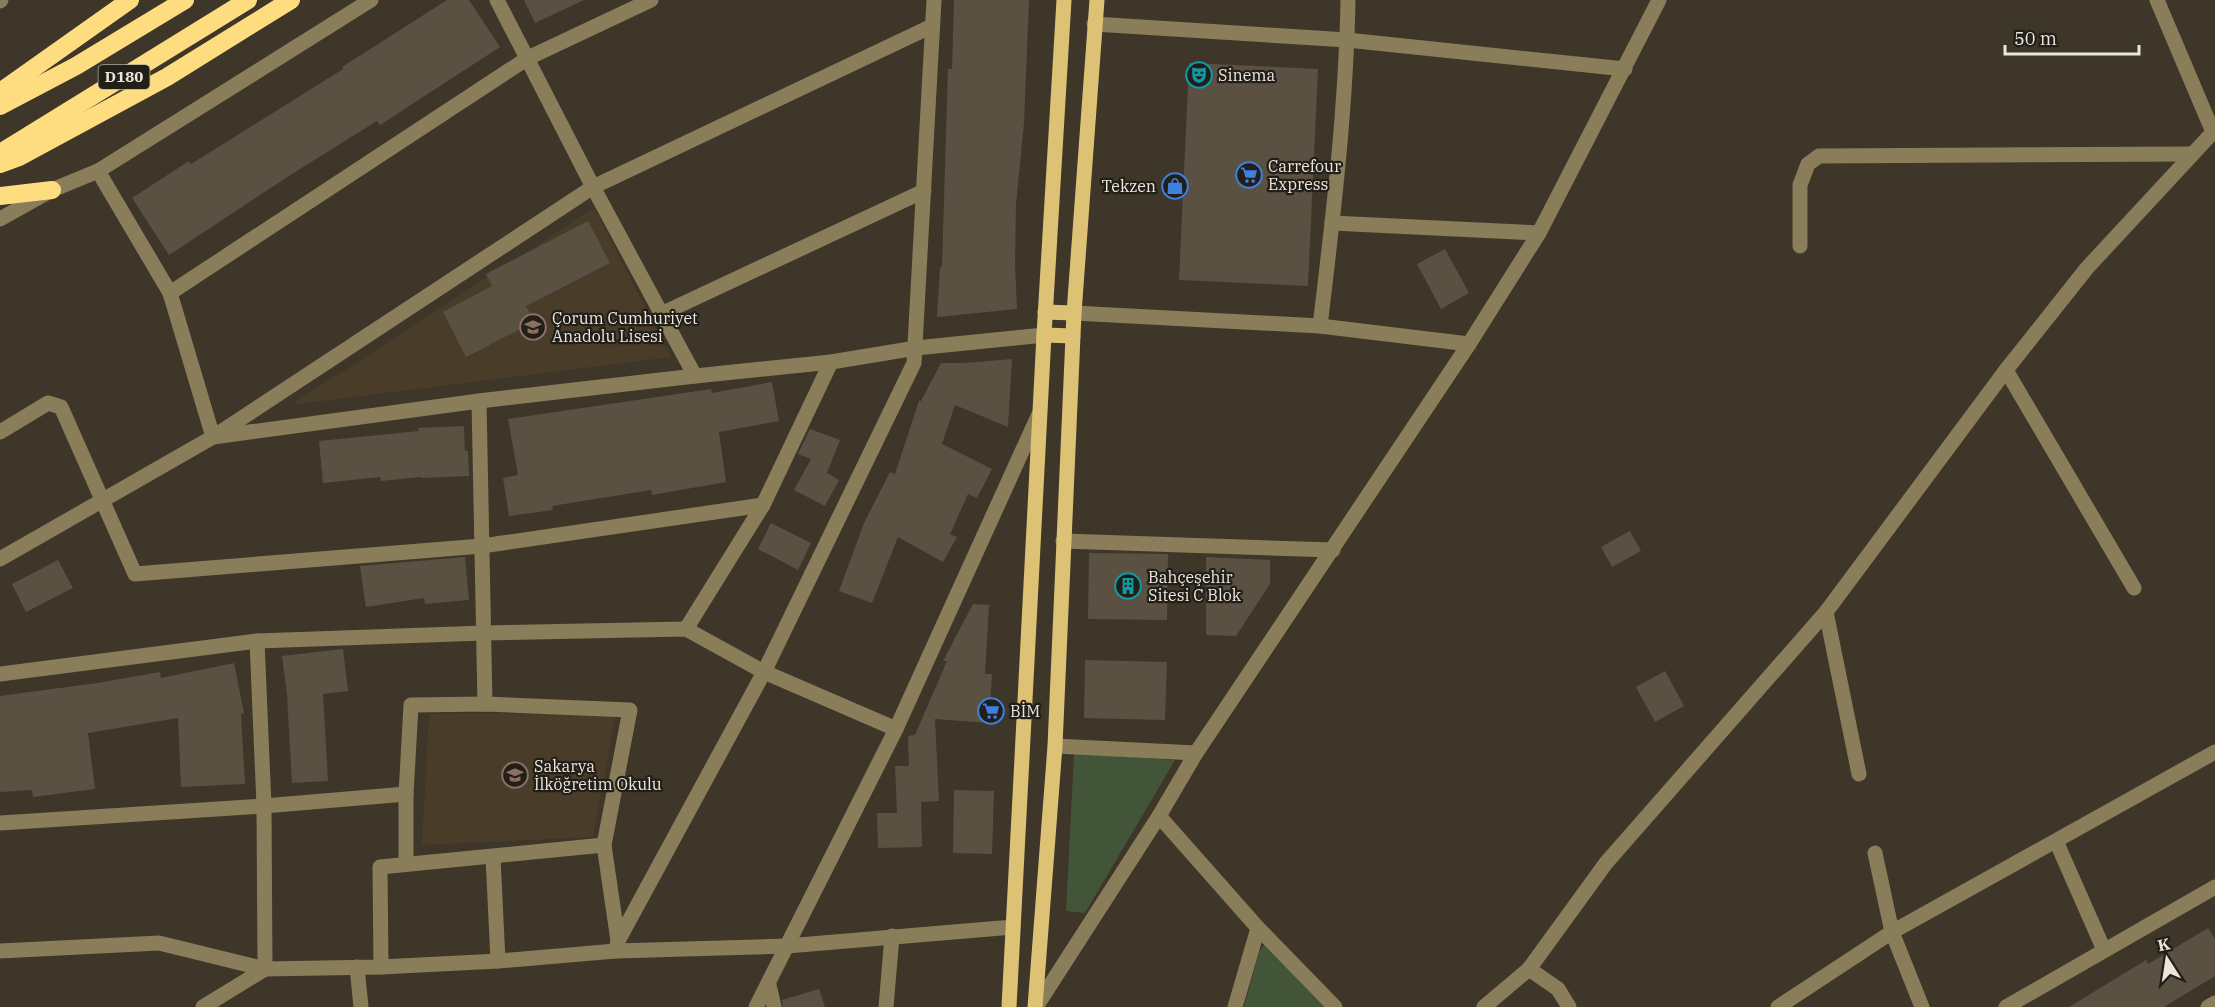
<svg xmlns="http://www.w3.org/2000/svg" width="2215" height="1007" font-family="'IBM Plex Serif',serif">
<rect width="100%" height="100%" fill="#3e3628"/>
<g fill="#493d2a">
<path d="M594,208l77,149 -380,48z"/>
<path d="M616,713l-23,124 -171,8 7,-131z"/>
</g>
<g fill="#425538">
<path d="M1074,753l101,7 -90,153 -19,-2z"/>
<path d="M1264,945l61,62h-81l15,-55z"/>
</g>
<g fill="#5a5143">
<path d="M447,0h22l31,47 -120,78 -3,-4 -85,53 -123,81 -37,-57 57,-37 2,3 152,-95 -1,-2z"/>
<path d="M524,0h60l-49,23z"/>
<path d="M954,0h75l-5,123 -8,81 -1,60 2,45 -80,8 3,-50h2l5,-166 1,-32h4z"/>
<path d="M1189,63l129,6 -10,217 -129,-6z"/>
<path d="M588,221l22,42 -84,43 8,16 -68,35 -23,-45 49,-26 -6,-12z"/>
<path d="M1445,249l24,44 -28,16 -24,-45z"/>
<path d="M1012,359l-4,68 -53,-22 -13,39 50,25 -15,29 -9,-4 -18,40 7,3 -14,25 -45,-25 -26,66 -33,-12 25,-68 26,-51 5,2 24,-73h2l20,-38h23z"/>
<path d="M772,382l7,39 -60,11 7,50 -74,13 -1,-5 -99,16 1,4 -44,6 -6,-38 15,-3 -10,-56 203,-30 1,4z"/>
<path d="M464,426l1,25h3l1,25 -48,2v-1l-40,4 -1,-4 -57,6 -4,-42 100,-10 -1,-3z"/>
<path d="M810,429l30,11 -13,33 12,7 -14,26 -31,-16 17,-31 -13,-5z"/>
<path d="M771,523l40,20 -13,27 -40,-21z"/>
<path d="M1630,531l11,20 -29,16 -11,-20z"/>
<path d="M1089,553l79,1 -1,66 -79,-1z"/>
<path d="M465,557l4,43 -44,4 -1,-6 -58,9 -6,-41z"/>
<path d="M1206,557l64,3v24l-34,52 -30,-1z"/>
<path d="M58,560l15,28 -47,24 -14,-28z"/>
<path d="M973,604l16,1 -4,69h7l-3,49 -54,-4 4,82 -18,1 1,45 -44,1 -1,-35h20l-2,-47h14l-1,-30 7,-1 32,-74h-4z"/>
<path d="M343,649l5,42 -25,3 5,87 -36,2 -5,-88 -5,-39z"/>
<path d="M1085,660l82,2 -2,58 -81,-2z"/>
<path d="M234,663l10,50 -3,1 4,70 -64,3 -3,-69 -90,15 7,56 -62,8 -1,-7 -32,2v-96l97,-13 63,-11 1,6z"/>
<path d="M1665,671l19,35 -29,16 -19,-35z"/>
<path d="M954,790l40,1 -2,63 -39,-1z"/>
<path d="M2208,928l7,11v37l-51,31h-95l77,-47 2,4z"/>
<path d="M819,989l6,18h-42l-1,-7z"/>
</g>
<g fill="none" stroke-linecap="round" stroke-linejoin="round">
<g stroke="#8a7d59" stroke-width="15">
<path d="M497,0l96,187 102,189"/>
<path d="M2157,0l56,132"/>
<path d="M0,1l1,-1"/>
<path d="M1094,24l253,16 278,29"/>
<path d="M98,171l72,122 43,144 266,-36 216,-25 136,-14 85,-14 128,-13"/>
<path d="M0,219l52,-29 46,-19 273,-171"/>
<path d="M1332,223l207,10"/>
<path d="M1800,246v-61l8,-21 11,-8 372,-2"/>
<path d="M170,293l358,-235 123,-58"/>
<path d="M1074,313l246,13 149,18"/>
<path d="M661,314l263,-123"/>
<path d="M1320,326c13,-108 26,-217 28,-326"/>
<path d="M2006,370l128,218"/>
<path d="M479,401l6,303"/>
<path d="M0,432l48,-29 13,4 74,167 347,-28 281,-41"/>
<path d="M1063,541l270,9"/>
<path d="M0,559l213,-122 380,-250 339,-161"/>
<path d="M1826,612l33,162"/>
<path d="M686,629l77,-124 68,-143"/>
<path d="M0,674l257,-33 227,-8 202,-4 78,43 132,57"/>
<path d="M1055,746l141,7"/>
<path d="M1159,816l99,112 77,79"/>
<path d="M0,823l264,-17 142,-12"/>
<path d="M2056,841l48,109"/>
<path d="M1875,853l17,79 30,75"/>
<path d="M493,857l5,104"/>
<path d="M406,864v-70l5,-89 74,-1 145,6 -26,135 14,96"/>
<path d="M0,951l159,-8 106,26 116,-2 117,-6 118,-10 171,-5 226,-19"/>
<path d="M616,951l2,-10 146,-269 150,-309 20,-363"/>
<path d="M357,967l4,40"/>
<path d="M381,967l-1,-100 224,-22"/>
<path d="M1529,969l29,20 11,18"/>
<path d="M769,985l5,22"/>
<path d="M203,1007l62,-38 -1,-163 -7,-165"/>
<path d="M756,1007l140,-278 143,-315"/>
<path d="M886,1007l6,-71"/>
<path d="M1036,1007l123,-191 37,-63 273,-409 70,-111 120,-233"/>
<path d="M1235,1007l23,-79"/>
<path d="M1484,1007l45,-38 77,-106 220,-251 180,-242 81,-102 128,-138"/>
<path d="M1778,1007l114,-75 323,-180"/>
<path d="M2006,1007l209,-120"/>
<path d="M2208,1007l7,-4"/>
</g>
<g stroke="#ddc276" stroke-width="15">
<path d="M1045,312l29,1"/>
<path d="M1044,335l29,1"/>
<path d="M1009,1007l35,-672 20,-335"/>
<path d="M1035,1007l20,-261 19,-433 23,-313"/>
</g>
<g stroke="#fedd80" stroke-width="18">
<path d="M0,92l130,-92"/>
<path d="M0,106l76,-40 109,-66"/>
<path d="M0,153l248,-153"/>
<path d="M0,164l19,-7 148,-80 124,-77"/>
<path d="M0,196l52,-6"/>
</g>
</g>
<defs>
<g id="theatre-ring" transform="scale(1.35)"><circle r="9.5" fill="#221e18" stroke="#0f9aa8" stroke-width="1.5"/><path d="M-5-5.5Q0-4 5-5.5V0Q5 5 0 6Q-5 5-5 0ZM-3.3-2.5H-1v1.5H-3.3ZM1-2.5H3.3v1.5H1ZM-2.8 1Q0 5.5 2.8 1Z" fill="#0f9aa8"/></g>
<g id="supermarket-ring" transform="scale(1.35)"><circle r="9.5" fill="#221e18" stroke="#3f7fe0" stroke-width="1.5"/><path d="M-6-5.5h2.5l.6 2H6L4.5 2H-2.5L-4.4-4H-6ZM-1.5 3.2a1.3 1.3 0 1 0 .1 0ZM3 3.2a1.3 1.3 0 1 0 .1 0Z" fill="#3f7fe0"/></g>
<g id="shop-ring" transform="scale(1.35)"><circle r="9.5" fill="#221e18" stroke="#3f7fe0" stroke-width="1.5"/><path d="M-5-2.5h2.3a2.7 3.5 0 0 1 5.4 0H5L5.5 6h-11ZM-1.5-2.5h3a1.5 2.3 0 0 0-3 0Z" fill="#3f7fe0"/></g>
<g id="school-ring" transform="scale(1.35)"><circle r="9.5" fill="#221e18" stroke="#8d6e63" stroke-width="1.5"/><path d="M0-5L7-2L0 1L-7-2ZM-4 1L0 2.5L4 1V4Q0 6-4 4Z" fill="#8d6e63"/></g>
<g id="building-ring" transform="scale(1.35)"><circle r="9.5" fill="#221e18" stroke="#0f9aa8" stroke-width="1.5"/><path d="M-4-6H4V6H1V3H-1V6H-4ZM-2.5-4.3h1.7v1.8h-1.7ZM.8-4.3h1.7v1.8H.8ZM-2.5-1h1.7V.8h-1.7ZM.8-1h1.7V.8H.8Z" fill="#0f9aa8"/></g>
</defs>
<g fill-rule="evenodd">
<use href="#theatre-ring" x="1199" y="75"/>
<use href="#supermarket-ring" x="1249" y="175"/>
<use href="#shop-ring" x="1175" y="186"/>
<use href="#school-ring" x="533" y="327"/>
<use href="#building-ring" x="1128" y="586"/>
<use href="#supermarket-ring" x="991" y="711"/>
<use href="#school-ring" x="515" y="775"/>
</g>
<g text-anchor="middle" stroke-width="4.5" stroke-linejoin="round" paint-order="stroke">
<rect fill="#221e18" stroke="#afaaa3" stroke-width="1.5" x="98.5" y="65" width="51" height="24" rx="4.5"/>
<g font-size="15" font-weight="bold" fill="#ebe6de">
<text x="124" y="82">D180</text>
</g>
<g font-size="16" fill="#ebe6de" stroke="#221e18" text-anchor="start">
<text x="1218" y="81">Sinema</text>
<text x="1268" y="172">Carrefour<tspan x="1268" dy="18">Express</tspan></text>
<text x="1156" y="192" text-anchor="end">Tekzen</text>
<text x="552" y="324">Çorum Cumhuriyet<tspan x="552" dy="18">Anadolu Lisesi</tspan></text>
<text x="1148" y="583">Bahçeşehir<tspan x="1148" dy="18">Sitesi C Blok</tspan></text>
<text x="1010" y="717">BİM</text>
<text x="534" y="772">Sakarya<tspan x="534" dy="18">İlköğretim Okulu</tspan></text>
</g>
</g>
<g transform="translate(2167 959) rotate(348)" stroke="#221e18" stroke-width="4.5" paint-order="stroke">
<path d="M0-4.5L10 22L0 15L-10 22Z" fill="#ebe6de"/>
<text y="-9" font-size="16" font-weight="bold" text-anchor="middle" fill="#ebe6de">K</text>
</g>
<path d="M2005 45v9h134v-9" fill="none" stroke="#ebe6de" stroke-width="3"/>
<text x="2014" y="45" font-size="18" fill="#ebe6de" stroke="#221e18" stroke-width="4.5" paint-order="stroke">50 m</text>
</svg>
